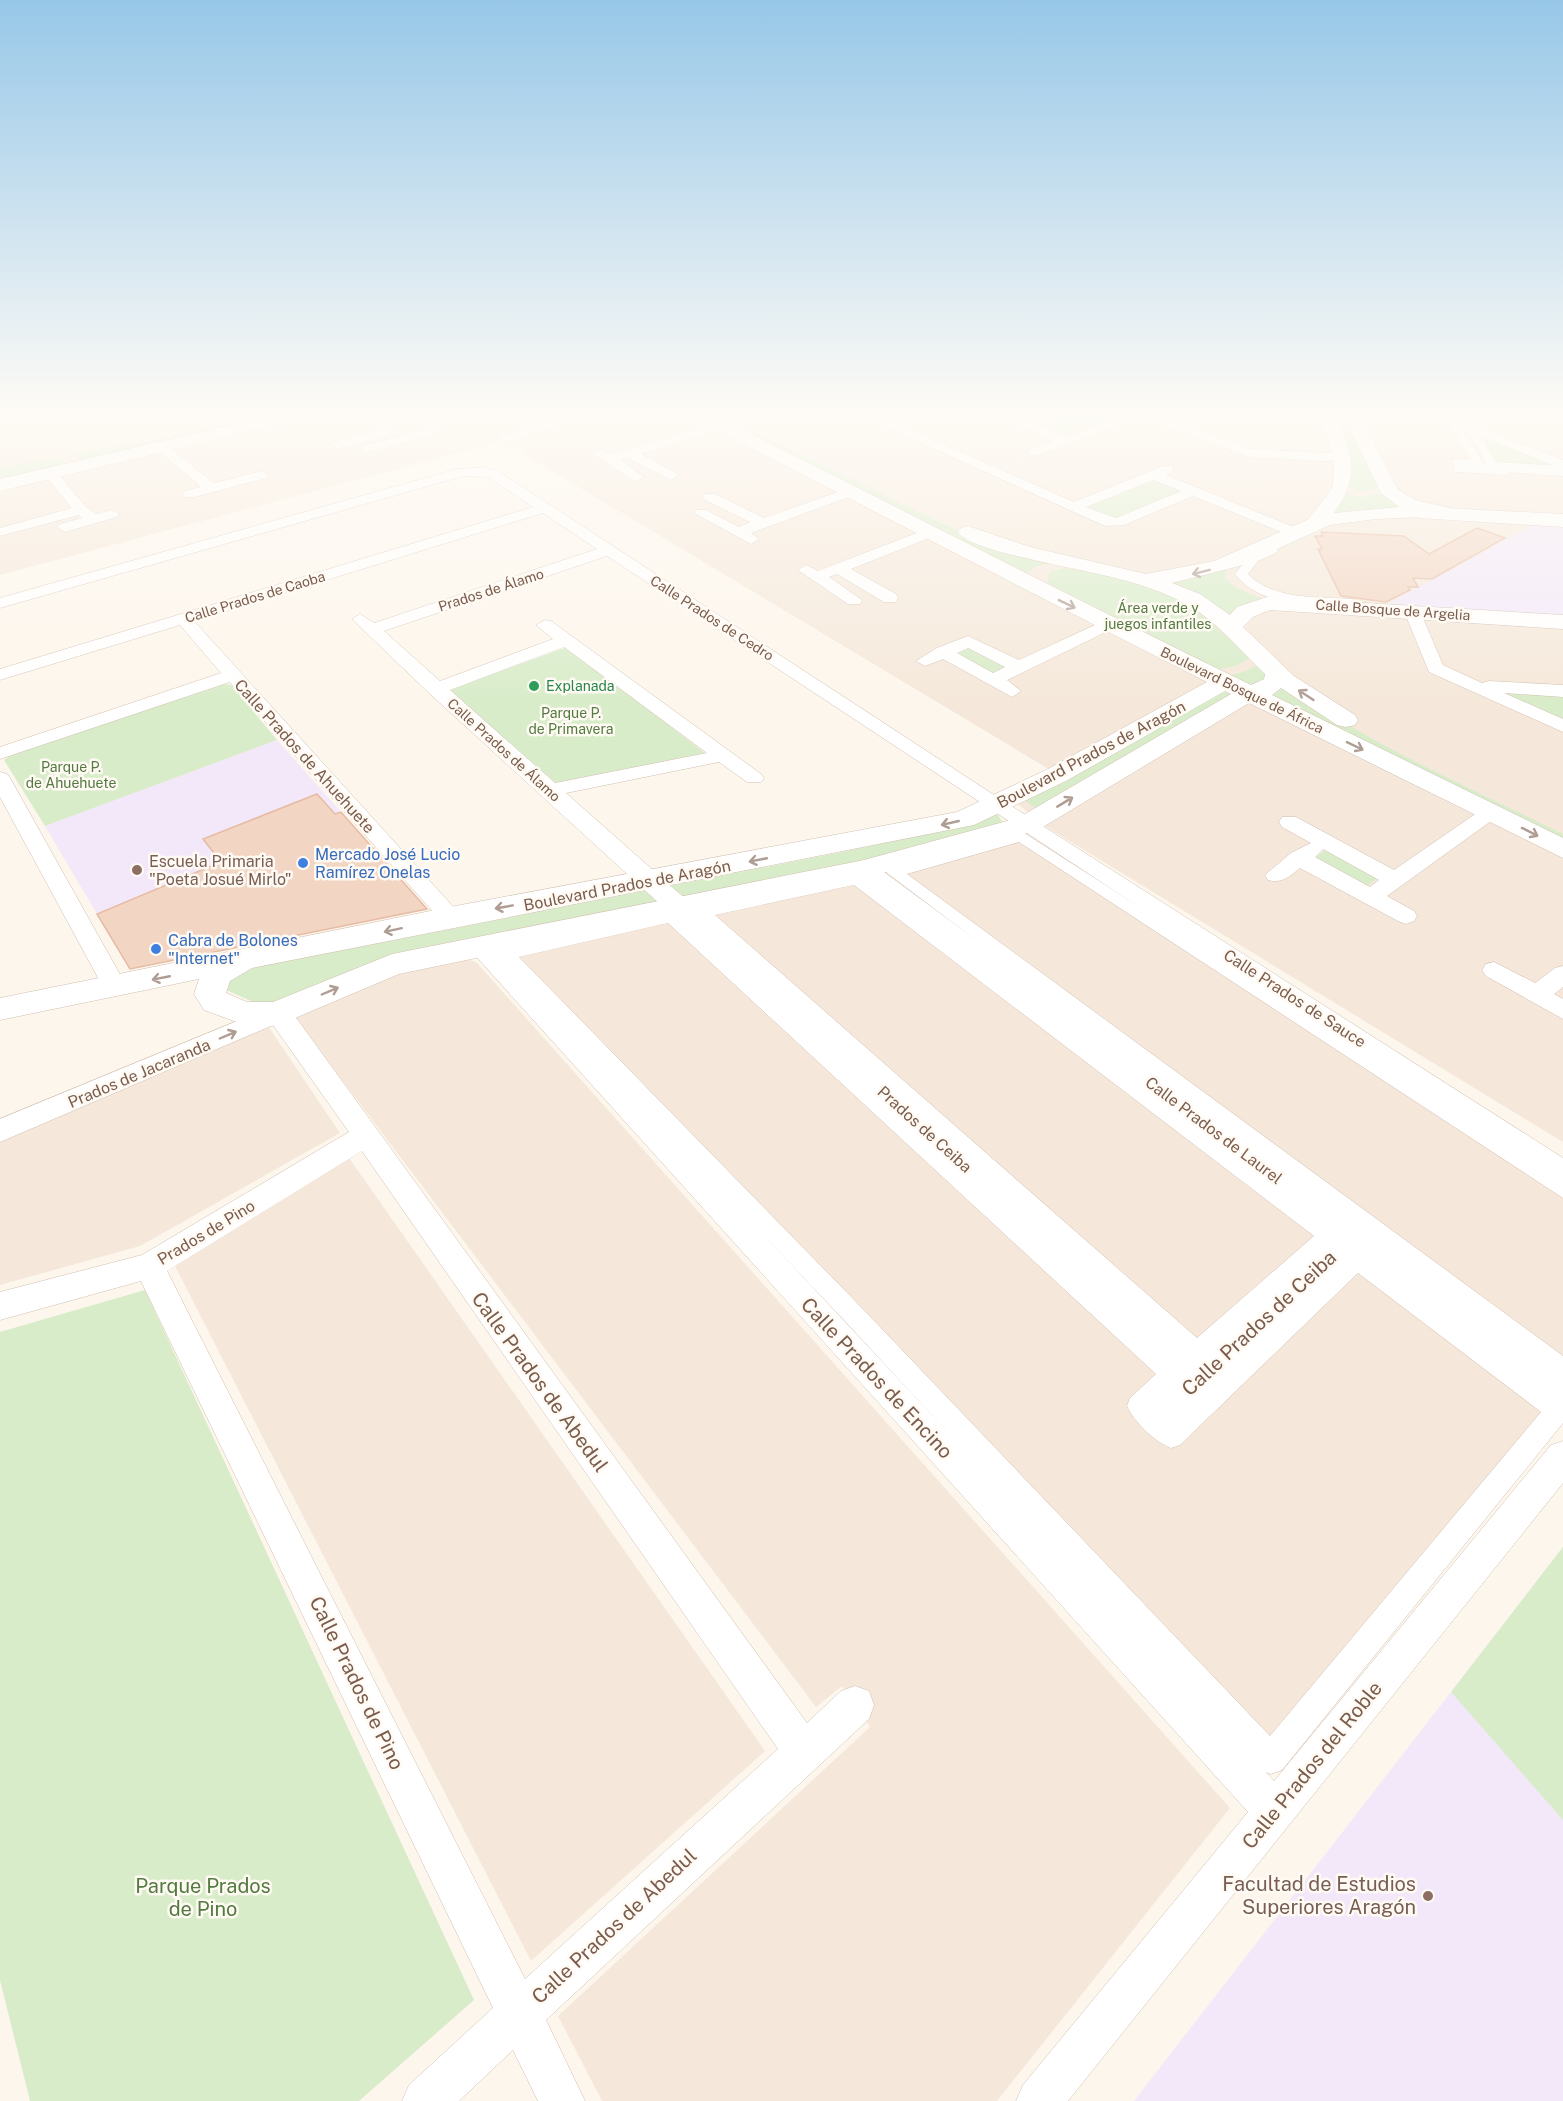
<svg xmlns="http://www.w3.org/2000/svg" width="1563" height="2101" font-family="'Public Sans',sans-serif">
<rect width="100%" height="100%" fill="#fdf6ec"/>
<g fill="#f5e8da">
<path d="M0,414h1563v728l-520,-317 -30,-25 44,-26 -555,-333 -502,134z"/>
<path d="M1021,836l542,353v181l-669,-498z"/>
<path d="M857,879l473,357 -133,117 -496,-441z"/>
<path d="M671,916l502,458 184,-115 201,151 -287,349 -766,-805z"/>
<path d="M466,958l11,5 753,845 -233,293h-395l-44,-85 312,-289 -28,-41 -26,21 -520,-688 17,-14 77,-32z"/>
<path d="M268,1026l72,107 -200,113 -140,39v-145z"/>
<path d="M347,1155l418,596 -234,210 -356,-695z"/>
</g>
<g fill="#f3e8fa">
<path d="M1538,522l25,2v94l-179,-12z"/>
<path d="M277,740l64,72 -244,102 -52,-88z"/>
<path d="M1563,1547v554h-429l317,-409z"/>
</g>
<g fill="#d8ecc9">
<path d="M261,414h32l-215,48 2,-5 -7,-3 79,-14z"/>
<path d="M702,414h15l270,131 66,18 -16,3 -10,7 -1,5z"/>
<path d="M1072,414h62l-67,23 -29,-12z"/>
<path d="M1333,414h13l32,71 -4,5 -14,2 -12,-6 -5,-46z"/>
<path d="M1473,431l90,36 -71,-2z"/>
<path d="M52,458l12,1v4l-8,5 -56,15v-16z"/>
<path d="M1148,480l12,1 25,10 -72,30 -30,-14z"/>
<path d="M1384,493l30,16 -82,8 15,-23 14,3z"/>
<path d="M1065,568c43,8 97,16 133,43 18,15 35,32 52,47l-14,8 -17,3 -172,-85 3,-12z"/>
<path d="M1227,568l-2,10c12,13 27,17 43,22l-40,17 -62,-34 24,-3z"/>
<path d="M966,644l42,21 -16,9 -42,-24z"/>
<path d="M567,647l138,106 -149,30 -108,-93z"/>
<path d="M1261,663l9,15 -16,8 -27,-10 19,-5z"/>
<path d="M1282,683c87,61 186,104 281,151v10l-302,-151z"/>
<path d="M223,684l9,1 45,55 -232,86 -41,-66 8,-6z"/>
<path d="M1490,689l73,7v26z"/>
<path d="M1224,690l11,4 -197,116 -14,-10z"/>
<path d="M990,814l8,1 5,8 -131,37 -482,99 -117,45h-15l-32,-14 4,-11 17,-10 595,-117 124,-27z"/>
<path d="M1327,849l52,28 -15,11 -53,-28z"/>
<path d="M145,1290l329,710 -115,101h-329l-30,-121v-648z"/>
<path d="M1563,1547v273l-112,-128z"/>
</g>
<g fill="#f3d5c3" stroke="#e6bba3" stroke-width="1.5">
<path d="M1477,528l28,10 -73,41 -19,-1 5,9h-10l2,3 -24,12 -45,-6 -23,-47h4l-7,-13h8l-2,-4 83,4 25,18z"/>
<path d="M317,794l18,20 6,-2 86,97 -297,60 -33,-55 124,-52 -18,-23z"/>
</g>
<g fill="none" stroke-linecap="round" stroke-linejoin="round">
<g stroke="#d1beb0" stroke-width="1">
<g id="pedestrian">
<path d="M1443,414h10l30,49 -5,3 -15,1 30,1 -6,-3 -19,-34 5,-3 26,11 -5,3 -12,-4 14,24 67,4v6l-57,-3 4,3 -5,3 -50,-3 -3,-12 19,-1z"/>
<path d="M1422,513l141,8v6l-145,-9v-4z"/>
<path d="M1272,546l6,4 -2,3 -18,8 -10,13c25,26 70,23 104,25l6,4 -6,4c-38,-3 -91,1 -117,-33l15,-19z"/>
<path d="M1021,831l542,347v20l-544,-356 -112,32 656,482v25l-9,-3 -668,-506 2,-4z"/>
<path d="M857,874l6,1 475,354 3,7 -3,7 -132,118 -9,3 -9,-3 -496,-449 9,-6zM854,885l460,351 -117,102 -482,-423z"/>
<path d="M671,910l6,2 505,454 3,8 -3,8 -25,24 14,13 178,-167 8,-3 8,3 198,147v24l-281,347 -11,4 -11,-4 -417,-451 -347,-365 3,-4 6,-2zM668,923l488,451 -26,24 -3,8c7,16 28,36 44,42l9,-3 178,-172 183,139 -271,324 -411,-431 -340,-348z"/>
</g>
</g>
<g stroke="#d1beb0" stroke-width="1">
<g id="minor">
<path d="M60,414h24l-1,3 -33,7 -7,-4z"/>
<path d="M201,414h14l10,9 -7,4z"/>
<path d="M506,414h15l18,11 38,-11h20l-93,29 -7,-4 2,-3 27,-8z"/>
<path d="M857,414h17l200,88 89,-36h10v6l-7,3 135,55 3,3 -8,5 -5,-2 -98,-40 -69,29 -19,1zM1153,480l28,11 -65,27 -30,-11z"/>
<path d="M994,414h17l16,7 22,-7h19l-29,12 26,11 66,-23h25l96,35 93,5 7,4 -7,4 -95,-5 -107,-39 -108,38 -7,-4 2,-3 23,-8z"/>
<path d="M1553,414h10v5l-9,-2z"/>
<path d="M1461,419l102,41v16l-104,-7 -2,-3 7,-4 93,5 -101,-41 -2,-3z"/>
<path d="M721,422l5,1v6l-85,25 35,19 2,3 -7,4 -43,-22 -8,2 24,17 -7,4 -5,-1 -40,-27 7,-4 11,5z"/>
<path d="M432,427l5,1v6l-70,19 -7,-4 2,-3z"/>
<path d="M384,428l5,1v6l-51,14 -7,-4 2,-3z"/>
<path d="M163,443l51,40 48,-12 7,4 -2,3 -73,19h-10l-2,-3 2,-3 17,-4 -43,-37v-6z"/>
<path d="M484,467l14,4 496,324 569,363v25l-10,-3 -946,-624 -223,75 56,50 113,-42 -17,-14 9,-5 6,1 210,153 3,4 -3,4h-14l-28,-20 -153,31 635,563 132,-120 -476,-362 -3,-5 3,-5h16l690,508v34l-11,-4 -197,-150 -179,170 -12,4 -12,-4 -4,-11 4,-11 26,-23 -749,-684 -77,-74 8,-5 14,9 223,-74 -54,-36 -349,108 264,291 3,5 -3,5 -8,3 -8,-3 -212,-240 -230,77v-12l221,-74 -41,-48 -180,55v-11l533,-162 -45,-30 -25,-1 -463,132v-10l457,-129zM564,647l143,106 -152,30 -105,-93z"/>
<path d="M50,469l5,1 31,37 10,7 16,-4 7,4 -2,3 -52,15 -8,-5 3,-3 22,-6 -3,-3 -79,21v-8l72,-20 -29,-35z"/>
<path d="M852,487l7,4 -2,3 -106,39 8,6 -8,5 -57,-31 2,-3h10l33,17 11,-5 -45,-22 -2,-3 2,-3h10l49,24z"/>
<path d="M1443,508l120,6v10l-125,-9 -2,-3z"/>
<path d="M932,527l5,2 3,3 -3,3 -86,34 45,25 2,4 -2,4h-12l-47,-28 -8,3 33,23 -2,4h-12l-50,-34 8,-5 12,6z"/>
<path d="M1412,606l8,5 23,54 39,18 7,-2 74,4v12l-59,-4 59,26v13l-134,-60 -25,-61z"/>
<path d="M1108,619l9,5 -3,4 -107,52 14,11 -9,6 -69,-38 -18,7 -9,-5 21,-13 31,-12 51,24zM968,648l37,19 -12,6 -36,-20z"/>
<path d="M0,772l7,2 3,4 117,209 -3,6 -9,3 -9,-3 -3,-6 -103,-190z"/>
<path d="M1491,806l7,2 3,4 -3,4 -111,80 27,15 3,5 -3,5 -8,3 -8,-3 -98,-53c-10,8 -18,16 -32,12l-3,-5 26,-22 20,-10 -29,-16 -3,-5 3,-5h14l98,53 90,-62zM1323,849l56,31 -9,7 -55,-30z"/>
<path d="M480,938l8,2 786,841 277,-336 12,-4v42l-495,618h-52l7,-16 225,-273 -776,-860 -4,-6 4,-6z"/>
<path d="M1494,962l41,21 20,-15 8,-2v21l-9,7 9,5v20l-77,-43 -4,-6 4,-6z"/>
<path d="M276,1005l9,3 12,11 510,704 34,-32 14,-5 14,5 5,14 -5,14 -323,301 39,81h-47l-25,-51 -54,51h-57l7,-16 84,-77 -352,-727 -141,39v-28l142,-37 207,-123 -76,-107 -273,117v-23zM362,1151l416,598 -253,230 -358,-708z"/>
</g>
</g>
<g stroke="#d1beb0" stroke-width="1">
<g id="tertiary">
<path d="M278,414h29l-2,4 -305,73v-12z"/>
<path d="M690,414h21c180,90 360,183 540,271l13,-6 1,-5c-22,-21 -41,-44 -66,-62 -47,-32 -111,-39 -165,-52 -17,-4 -67,-14 -76,-28l3,-4 7,-2 62,21 116,27 68,-13 93,-41 20,-24 6,-12 1,-24 -14,-46h16c17,41 25,60 -2,99l65,-6 -18,-14 -38,-79h16l39,76 17,10 35,8 3,4 -3,4 -74,3 -46,6 -90,41 -68,17 28,11 30,21 7,-8 30,-10 296,18v14l-293,-19 -17,7 -10,10 51,49 61,39 3,5 -3,5 -9,2 -9,-2 -56,-37 -9,7 291,143v20l-314,-155 -211,127 -163,45 -476,99 -123,52 -31,-1 -41,-15 -10,-16 5,-15 -199,41v-22l450,-91 507,-95 91,-43 159,-87c-173,-87 -343,-177 -515,-264zM1225,691l6,3 -213,124 -154,42 -472,94 -119,48h-26l-21,-9 4,-12 22,-13 722,-143 92,-44z"/>
</g>
</g>
<use href="#pedestrian" fill="#fff" fill-rule="evenodd"/>
<use href="#minor" fill="#fff" fill-rule="evenodd"/>
<use href="#tertiary" fill="#fff" fill-rule="evenodd"/>
</g>
<defs><path id="oneway-shaft" d="M-6 0H5M1.5-3L5.5 0L1.5 3" fill="none" stroke-width="1.6" stroke-linecap="round" stroke-linejoin="round" transform="scale(1.5)"/></defs>
<g stroke="#af9d94">
<use href="#oneway-shaft" transform="translate(1201 572) rotate(166)"/>
<use href="#oneway-shaft" transform="translate(1067 604) rotate(26)"/>
<use href="#oneway-shaft" transform="translate(1306 695) rotate(-147)"/>
<use href="#oneway-shaft" transform="translate(1355 746) rotate(26)"/>
<use href="#oneway-shaft" transform="translate(1065 802) rotate(-31)"/>
<use href="#oneway-shaft" transform="translate(950 823) rotate(167)"/>
<use href="#oneway-shaft" transform="translate(1530 832) rotate(27)"/>
<use href="#oneway-shaft" transform="translate(758 860) rotate(169)"/>
<use href="#oneway-shaft" transform="translate(504 907) rotate(170)"/>
<use href="#oneway-shaft" transform="translate(393 930) rotate(168)"/>
<use href="#oneway-shaft" transform="translate(161 978) rotate(169)"/>
<use href="#oneway-shaft" transform="translate(330 991) rotate(-23)"/>
<use href="#oneway-shaft" transform="translate(228 1035) rotate(-23)"/>
</g>
<linearGradient id="sky" x2="0" y2="1"><stop stop-color="#97c7e8"/><stop offset="0.58" stop-color="#fefbf6"/><stop offset="1" stop-color="#fefbf6" stop-opacity="0"/></linearGradient>
<rect width="1563" height="708" fill="url(#sky)"/>
<circle fill="#2e9e5b" stroke="#fffaf3" stroke-width="2" cx="534" cy="686" r="6"/>
<g fill="#3f7fe0" stroke="#fffaf3" stroke-width="2">
<circle cx="303" cy="863" r="6"/>
<circle cx="156" cy="949" r="6"/>
</g>
<g fill="#8d6e63" stroke="#fffaf3" stroke-width="2">
<circle cx="137" cy="870" r="6"/>
<circle cx="1428" cy="1896" r="6"/>
</g>
<g text-anchor="middle" stroke-width="5" stroke-linejoin="round" paint-order="stroke">
<g font-size="14" fill="#7a5c4d" stroke="#fffaf3">
<text transform="translate(491 590) rotate(-18)" y="5">Prados de Álamo</text>
<text transform="translate(255 597) rotate(-17)" y="5">Calle Prados de Caoba</text>
<text transform="translate(1393 610) rotate(4)" y="5">Calle Bosque de Argelia</text>
<text transform="translate(712 618) rotate(33)" y="5">Calle Prados de Cedro</text>
<text transform="translate(1242 690) rotate(26)" y="5">Boulevard Bosque de África</text>
<text transform="translate(504 750) rotate(42)" y="5">Calle Prados de Álamo</text>
</g>
<g font-size="14" fill="#537a41" stroke="#fffaf3">
<text x="1158" y="613">Área verde y<tspan x="1158" dy="16">juegos infantiles</tspan></text>
<text x="571" y="718">Parque P.<tspan x="571" dy="16">de Primavera</tspan></text>
<text x="71" y="772">Parque P.<tspan x="71" dy="16">de Ahuehuete</tspan></text>
</g>
<g font-size="14" fill="#27864d" stroke="#fffaf3" text-anchor="start">
<text x="546" y="691">Explanada</text>
</g>
<g font-size="16" fill="#7a5c4d" stroke="#fffaf3">
<text transform="translate(1091 754) rotate(-28)" y="6">Boulevard Prados de Aragón</text>
<text transform="translate(305 756) rotate(48)" y="6">Calle Prados de Ahuehuete</text>
<text transform="translate(627 885) rotate(-11)" y="6">Boulevard Prados de Aragón</text>
<text transform="translate(1295 998) rotate(33)" y="6">Calle Prados de Sauce</text>
<text transform="translate(139 1073) rotate(-23)" y="6">Prados de Jacaranda</text>
<text transform="translate(925 1129) rotate(42)" y="6">Prados de Ceiba</text>
<text transform="translate(1214 1130) rotate(37)" y="6">Calle Prados de Laurel</text>
<text transform="translate(206 1232) rotate(-31)" y="6">Prados de Pino</text>
</g>
<g font-size="16" fill="#366cbe" stroke="#fffaf3" text-anchor="start">
<text x="315" y="860">Mercado José Lucio<tspan x="315" dy="18">Ramírez Onelas</tspan></text>
<text x="168" y="946">Cabra de Bolones<tspan x="168" dy="18">"Internet"</tspan></text>
</g>
<g font-size="16" fill="#785e54" stroke="#fffaf3" text-anchor="start">
<text x="149" y="867">Escuela Primaria<tspan x="149" dy="18">"Poeta Josué Mirlo"</tspan></text>
</g>
<g font-size="20" fill="#7a5c4d" stroke="#fffaf3">
<text transform="translate(1259 1323) rotate(-43)" y="7">Calle Prados de Ceiba</text>
<text transform="translate(877 1378) rotate(47)" y="7">Calle Prados de Encino</text>
<text transform="translate(540 1382) rotate(54)" y="7">Calle Prados de Abedul</text>
<text transform="translate(357 1683) rotate(64)" y="7">Calle Prados de Pino</text>
<text transform="translate(1312 1765) rotate(-51)" y="7">Calle Prados del Roble</text>
<text transform="translate(614 1926) rotate(-43)" y="7">Calle Prados de Abedul</text>
</g>
<g font-size="20" fill="#785e54" stroke="#fffaf3" text-anchor="end">
<text x="1416" y="1891">Facultad de Estudios<tspan x="1416" dy="23">Superiores Aragón</tspan></text>
</g>
<g font-size="20" fill="#537a41" stroke="#fffaf3">
<text x="203" y="1893">Parque Prados<tspan x="203" dy="23">de Pino</tspan></text>
</g>
</g>
</svg>
